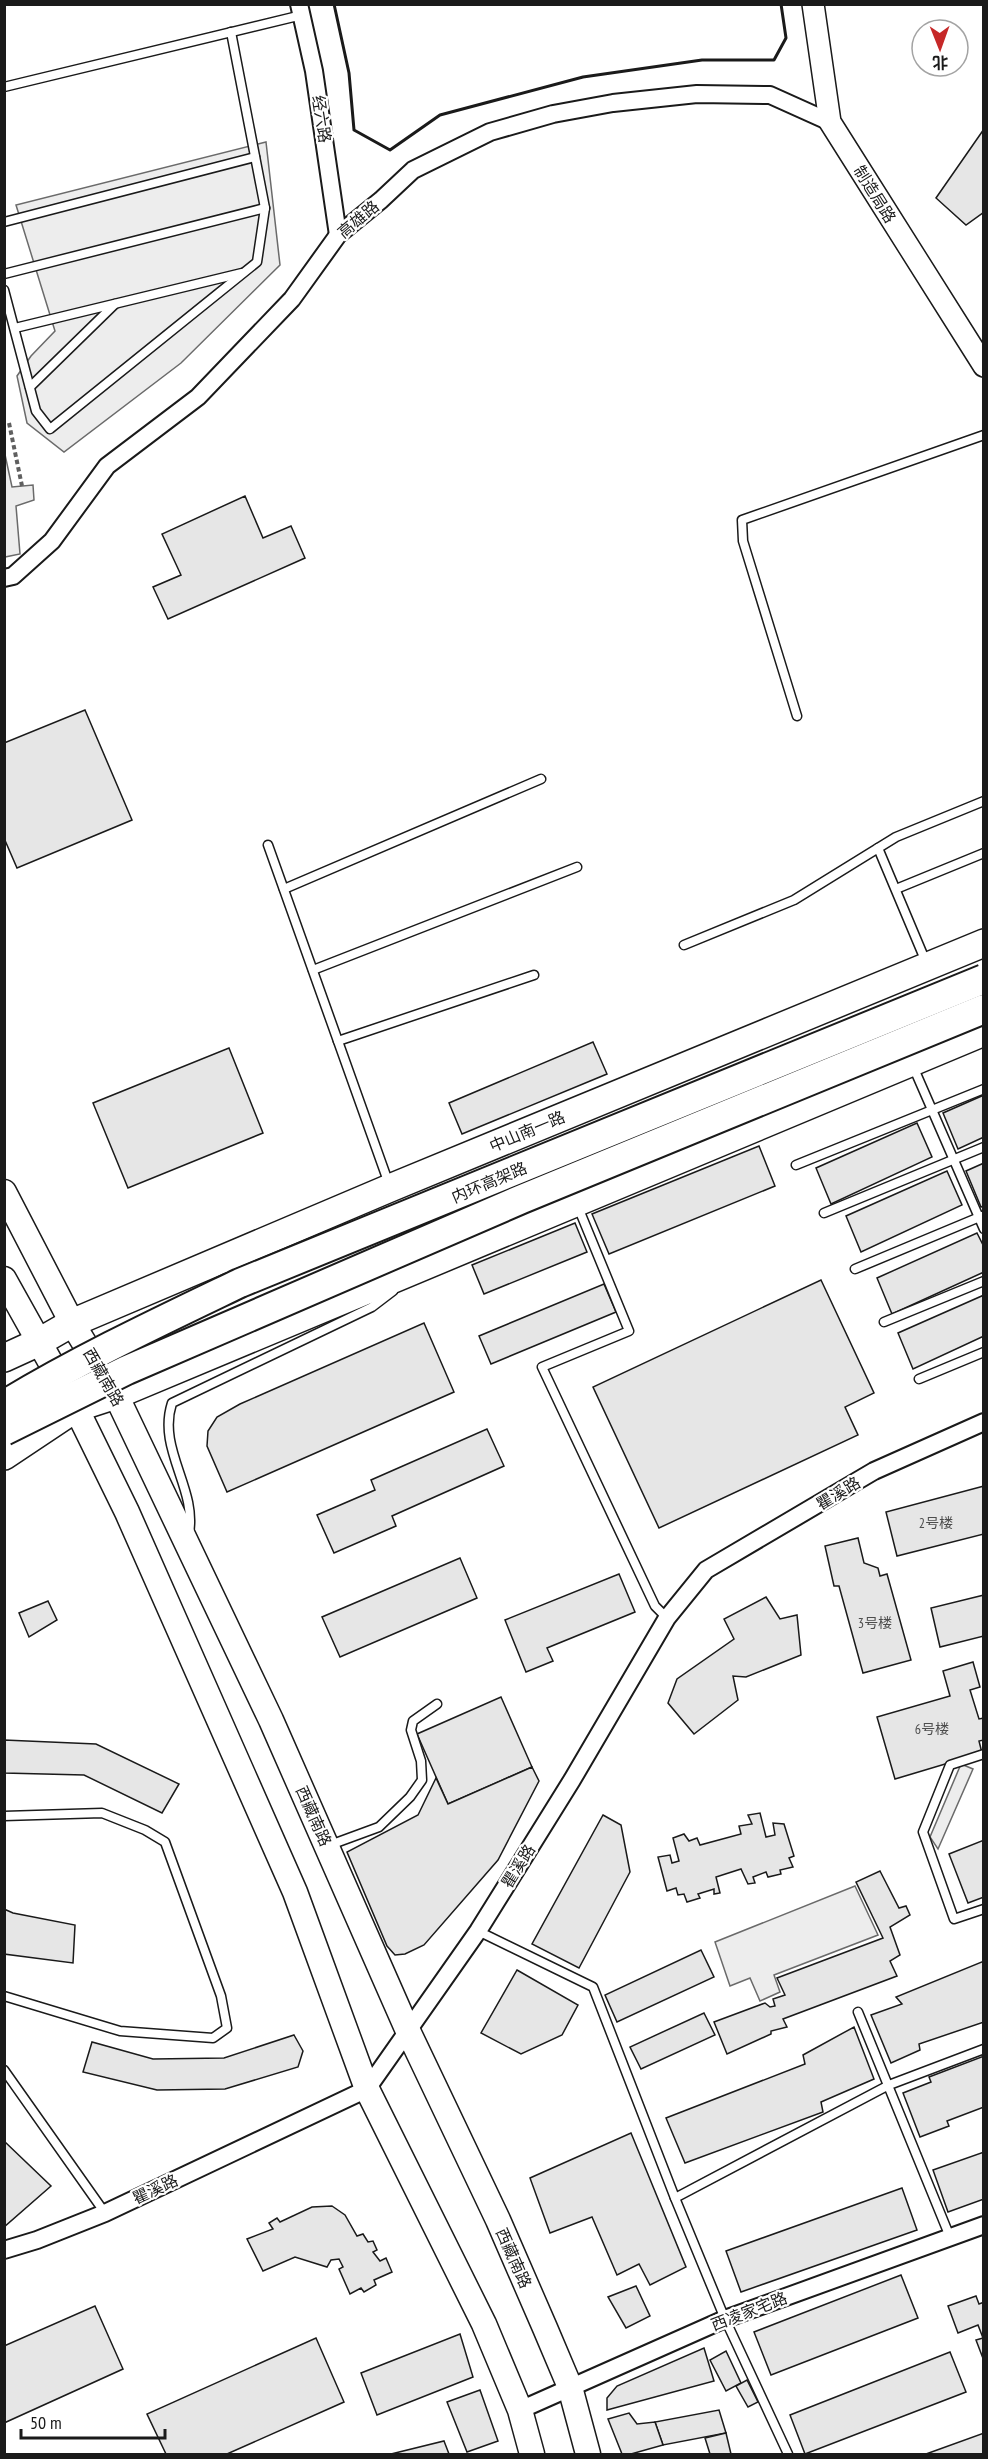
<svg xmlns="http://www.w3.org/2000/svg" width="988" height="2459" font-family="'PT Sans Narrow','Noto Sans SC',sans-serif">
<rect width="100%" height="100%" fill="#fff"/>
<g fill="#ededed" stroke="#6a6a6a" stroke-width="1.5">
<path d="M266,142l14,123 -99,98 -117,89 -37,-29 -10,-47 14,-20 24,-25 -39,-126z"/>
<path d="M4,450l8,37 21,-2 1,15 -18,6 4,48 -15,3z"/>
<path d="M961,1764l12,5 -35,80 -8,-12z"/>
<path d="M855,1886l23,49 -104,40 6,17 -20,9 -10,-23 -20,8 -15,-44z"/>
</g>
<g fill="#e6e6e6" stroke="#1a1a1a" stroke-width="1.5">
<path d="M984,129v83l-18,13 -30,-27z"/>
<path d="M245,496l18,42 28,-12 14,32 -137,61 -15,-32 28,-12 -19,-41z"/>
<path d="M85,710l47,110 -115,48 -13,-30v-95z"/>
<path d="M593,1042l14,32 -145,60 -13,-31z"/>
<path d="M229,1048l34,85 -135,55 -35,-85z"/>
<path d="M984,1095v42l-26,12 -15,-36z"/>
<path d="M917,1123l15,34 -101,47 -15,-36z"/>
<path d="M759,1146l16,40 -166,68 -17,-40z"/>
<path d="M984,1163v43l-3,1 -15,-36z"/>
<path d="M947,1171l15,34 -101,47 -15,-36z"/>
<path d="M575,1223l12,29 -103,42 -12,-29z"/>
<path d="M977,1233l7,14v25l-92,42 -15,-36z"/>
<path d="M821,1280l53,113 -29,14 13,28 -199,93 -66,-141z"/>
<path d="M604,1284l12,28 -125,52 -12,-28z"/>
<path d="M984,1295v41l-71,33 -15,-36z"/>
<path d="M424,1323l30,69 -227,100 -20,-46 1,-15 9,-14 23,-13z"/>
<path d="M487,1429l17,37 -112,50 4,10 -62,27 -17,-38 58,-25 -4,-10z"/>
<path d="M984,1486v48l-87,22 -11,-44z"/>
<path d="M858,1538l6,25 14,5 2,8 7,-2 24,86 -48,13 -24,-87h-5l-9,-40z"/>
<path d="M460,1558l17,40 -137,59 -18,-40z"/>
<path d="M619,1574l16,38 -88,36 6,13 -27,11 -21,-52z"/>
<path d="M984,1595v41l-44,11 -9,-39z"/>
<path d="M766,1597l14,22 17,-4 4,40 -55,22 -13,-1 5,24 -44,34 -26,-31 9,-24 57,-40 -10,-20z"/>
<path d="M48,1601l9,19 -28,17 -10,-24z"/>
<path d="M973,1662l7,25 -10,3 9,29 5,-1v22l-5,1 3,12 -87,26 -18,-62 73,-21 -7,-25z"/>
<path d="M501,1697l31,70 -84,37 -31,-70z"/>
<path d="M4,1740l92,4 83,40 -17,29 -78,-38 -80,-2z"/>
<path d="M532,1767l7,14 -41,79 -74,85 -19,9 -10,1 -8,-9 -40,-94 71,-37 18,-37 12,26z"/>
<path d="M760,1813l6,24 9,-2 -2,-12 11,1 10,32 -5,2 4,9 -13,3 1,4 -13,3 -2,-5 -13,5 2,6 -7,1 -7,-15 -25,8 4,16 -6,1v-5l-16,5 2,4 -13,4 -3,-8 -6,1 -2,-7 -9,3 -9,-34 12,-2 2,8 7,-2 -6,-23 11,-4 5,7 8,-3 3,7 41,-11 -2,-8 13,-2 -4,-9z"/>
<path d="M603,1815l18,10 9,47 -51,96 -47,-24z"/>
<path d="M984,1840v57l-16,6 -19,-49z"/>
<path d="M880,1871l19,37 7,-2 4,9 -20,12 10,28 -10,6 7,15 -114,43 4,8 -16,4v3l-44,20 -13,-32 51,-19 5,4 5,-1 -2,-7 12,-4 -8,-17 106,-40 -27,-56z"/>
<path d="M4,1909l9,4 62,12 -2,38 -69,-9z"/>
<path d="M701,1950l13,27 -97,45 -12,-27z"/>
<path d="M984,1961v61l-65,22 1,6 -29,13 -20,-48 31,-11 -6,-7z"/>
<path d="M517,1970l61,35 -16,30 -41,19 -40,-21z"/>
<path d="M704,2013l11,22 -74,34 -11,-22z"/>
<path d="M854,2027l20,52 -53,23 2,10 -138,51 -19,-45 139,-54 -2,-9z"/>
<path d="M294,2035l9,16 -5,16 -73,22 -68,1 -74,-18 9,-30 61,17 71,-1z"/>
<path d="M984,2056v51l-37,14 2,5 -29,11 -17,-44 28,-11 -2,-5z"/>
<path d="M631,2133l55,134 -36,18 -11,-21 -22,11 -25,-58 -42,16 -20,-55z"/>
<path d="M4,2141l47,45 -47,41z"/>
<path d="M984,2152v47l-36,13 -15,-42z"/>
<path d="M902,2188l15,42 -176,62 -15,-41z"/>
<path d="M332,2206l13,9 12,21 6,-2 5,8 5,-1 4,9 -4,2 7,9 6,-3 6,14 -18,8 2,5 -12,7 -3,-4 -11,6 -11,-25 4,-2 -4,-8 -8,1 -4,7 -32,-10 -32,14 -16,-32 26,-10 -4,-6 8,-5 3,4 32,-15z"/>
<path d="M901,2275l17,43 -147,57 -17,-43z"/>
<path d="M636,2286l14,30 -24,12 -18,-31z"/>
<path d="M976,2296l3,8 5,-2v59l-8,-21 7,-2 -5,-13 -20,8 -10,-27z"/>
<path d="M95,2306l28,63 -119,54v-77z"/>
<path d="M460,2334l13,43 -96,38 -16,-42z"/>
<path d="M316,2338l28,64 -117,52h-61l-19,-40z"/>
<path d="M704,2348l10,33 -107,29v-12l10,-12z"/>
<path d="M726,2351l15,32 -15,8 -16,-31z"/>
<path d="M950,2352l16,40 -161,62 -15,-39z"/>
<path d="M747,2380l11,22 -10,5 -12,-21z"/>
<path d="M480,2390l18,51 -31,11 -20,-50z"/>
<path d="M719,2410l7,23 -63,12 -8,-23z"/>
<path d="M629,2413l8,11 18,-2 8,23 -32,9h-9l-14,-35z"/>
<path d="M726,2433l5,21h-21l-5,-16z"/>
<path d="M984,2433v21h-58z"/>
<path d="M444,2441l5,13h-58z"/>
</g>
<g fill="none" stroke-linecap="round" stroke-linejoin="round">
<g stroke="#1a1a1a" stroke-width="11">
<g id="service">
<path d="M4,87l298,-72"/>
<path d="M4,222l251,-65"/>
<path d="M4,274l261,-66"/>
<path d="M4,290l32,121 14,18 207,-167 8,-54 -34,-176"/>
<path d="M15,328l227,-55"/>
<path d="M30,387l85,-83"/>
<path d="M797,716l-54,-175 -1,-21 242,-85"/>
<path d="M268,845l121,339"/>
<path d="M878,848l48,114"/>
<path d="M284,889l257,-110"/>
<path d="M896,889l88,-36"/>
<path d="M684,945l110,-45 102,-63 88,-36"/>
<path d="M313,970l264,-103"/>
<path d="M338,1041l196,-66"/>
<path d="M912,1064l72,165"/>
<path d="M796,1165l188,-76"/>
<path d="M578,1207l51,124 -87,36 113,239 12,12"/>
<path d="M824,1213l160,-66"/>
<path d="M855,1269l127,-53"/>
<path d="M884,1322l100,-41"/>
<path d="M919,1379l65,-27"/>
<path d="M189,1533c8,-45 -32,-84 -17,-130l200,-96 21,-16"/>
<path d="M984,1754l-34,11 -27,67 31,87 30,-10"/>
<path d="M4,1816l98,-3 43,17 20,12 56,154 6,32 -14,10 -93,-7 -116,-35"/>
<path d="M330,1845l49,-18 31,-30 12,-17 -1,-19 -10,-31 2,-9 24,-17"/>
<path d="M478,1931l115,56 82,211 50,121 63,135"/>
<path d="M858,2012l92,225"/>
<path d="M4,2070l101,143"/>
<path d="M675,2198l214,-113 95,-36"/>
</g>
</g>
<g stroke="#1a1a1a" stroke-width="20">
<g id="minor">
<path d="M299,4l15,67 24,164"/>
<path d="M4,578l9,-2 39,-35 55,-75 91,-69 94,-98 46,-64 43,-35 32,-30 77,-38 63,-18 60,-11 84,-9 73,1 60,27"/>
<path d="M4,2250l33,-10 68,-27 262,-124 111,-158 94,-151 95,-162 39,-48 168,-99 110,-49"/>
<path d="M520,2410l205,-91 259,-94"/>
</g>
</g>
<g stroke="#1a1a1a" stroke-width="24">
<path id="tertiary" d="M813,4l17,118 154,244"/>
</g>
<g stroke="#1a1a1a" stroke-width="27">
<g id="secondary">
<path d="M4,1192l68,131 44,72 155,325 137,311 90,189 47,108 25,59 18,67"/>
<path d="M4,1279l72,129 51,104 168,380 72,197 117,235 36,86 12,44"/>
</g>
</g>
<g stroke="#1a1a1a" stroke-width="30">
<g id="primary">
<path d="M4,1358l35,-16 33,-19 318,-135 594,-245"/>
<path d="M4,1456l72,-48 40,-13 868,-363"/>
</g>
</g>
<path stroke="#5f5f5f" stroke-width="4" stroke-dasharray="4.5 3" stroke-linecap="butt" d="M9,423l13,63"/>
<use href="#service" stroke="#fff" stroke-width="8"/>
<use href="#minor" stroke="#fff" stroke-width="16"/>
<use href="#tertiary" stroke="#fff" stroke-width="21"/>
<use href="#secondary" stroke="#fff" stroke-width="24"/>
<use href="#primary" stroke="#fff" stroke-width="27"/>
<g stroke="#1a1a1a" stroke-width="32" stroke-linecap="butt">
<g id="trunk-bridge">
<path d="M4,1405c76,-46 157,-84 236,-122l744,-304"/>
<path d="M4,1431l123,-61 395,-171 462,-190"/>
</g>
</g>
<use href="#trunk-bridge" stroke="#fff" stroke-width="28"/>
<path stroke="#1a1a1a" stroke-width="3" d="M334,4l15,69 5,57 36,20 50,-35 143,-38 119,-17h72l12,-22 -5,-34"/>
</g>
<g text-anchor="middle" stroke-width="4.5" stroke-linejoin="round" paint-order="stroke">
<g font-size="14" fill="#4d4d4d">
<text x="936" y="1528">2号楼</text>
<text x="875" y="1628">3号楼</text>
<text x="932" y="1734">6号楼</text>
</g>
<g font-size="16" fill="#1a1a1a" stroke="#fff">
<text transform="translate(322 119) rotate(81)" y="6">经六路</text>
<text transform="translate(875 194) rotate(58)" y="6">制造局路</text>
<text transform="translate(358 219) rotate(-40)" y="6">高雄路</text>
<text transform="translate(527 1131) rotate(-23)" y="6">中山南一路</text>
<text transform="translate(489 1182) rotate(-23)" y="6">内环高架路</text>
<text transform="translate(104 1377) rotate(60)" y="6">西藏南路</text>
<text transform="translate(838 1493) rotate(-31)" y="6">瞿溪路</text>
<text transform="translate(314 1816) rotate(66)" y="6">西藏南路</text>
<text transform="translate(518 1866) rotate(-58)" y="6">瞿溪路</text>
<text transform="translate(155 2189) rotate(-25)" y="6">瞿溪路</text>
<text transform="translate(514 2258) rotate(66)" y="6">西藏南路</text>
<text transform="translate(749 2311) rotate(-21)" y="6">西凌家宅路</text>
</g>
</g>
<rect width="988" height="2459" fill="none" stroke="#1a1a1a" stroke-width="12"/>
<g transform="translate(940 48) rotate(179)"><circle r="28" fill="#ffffff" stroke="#a3a3a3" stroke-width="1.5"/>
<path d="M0-4.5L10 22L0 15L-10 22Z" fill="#c62828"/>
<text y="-9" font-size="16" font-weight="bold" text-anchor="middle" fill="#1a1a1a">北</text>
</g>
<path d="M21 2429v9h144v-9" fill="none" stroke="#1a1a1a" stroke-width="3"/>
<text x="30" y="2429" font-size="18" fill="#1a1a1a" stroke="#ffffff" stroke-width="4.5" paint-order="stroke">50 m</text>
</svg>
